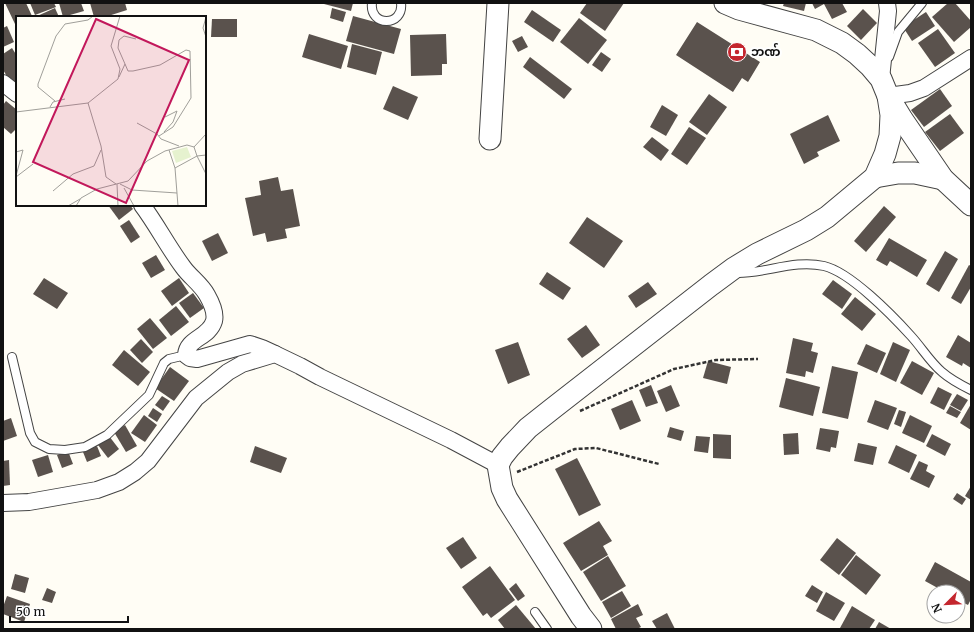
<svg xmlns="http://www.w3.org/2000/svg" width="974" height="632" font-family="Merriweather,'Noto Sans Myanmar',serif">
<rect width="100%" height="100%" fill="#fffdf5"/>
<g fill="#5a524d">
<path d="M5,3h21l6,13 -3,1h-12v6l-2,1z"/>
<path d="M30,3h24l2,4 -21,8z"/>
<path d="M59,3h22l3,8 -21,6z"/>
<path d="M90,3h35l2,7 -22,7h-11z"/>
<path d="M325,3h28l-2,8 -27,-7z"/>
<path d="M587,3h37l-19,28 -25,-18z"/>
<path d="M784,3h22l-2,8 -21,-5z"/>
<path d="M812,3h30l5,9 -15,7 -8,-15 -9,5z"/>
<path d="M948,3h7l16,18v6l-17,15 -22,-25z"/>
<path d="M55,8l4,9h-24z"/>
<path d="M332,8l14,4 -3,10 -13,-4z"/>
<path d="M863,9l14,14 -16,17 -14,-14z"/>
<path d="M532,10l29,20 -8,12 -29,-20z"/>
<path d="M926,12l9,14 -23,15 -9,-14z"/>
<path d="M353,16l48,13 -7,25 -48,-13z"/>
<path d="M579,18l28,22 -19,24 -28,-22z"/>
<path d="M212,19h25v18h-26z"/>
<path d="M697,22l63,40 -12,20 -6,-4 -9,14 -57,-37z"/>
<path d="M7,26l7,16 -11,5v-19z"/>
<path d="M938,29l17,24 -20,14 -17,-24z"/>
<path d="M309,34l39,12 -7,23 -39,-12z"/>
<path d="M446,34l1,30h-5v11l-31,1 -1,-41z"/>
<path d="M522,36l6,11 -10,5 -6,-11z"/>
<path d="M352,44l30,8 -6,23 -29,-8z"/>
<path d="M12,48l5,8v25l-5,3 -9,-14v-16z"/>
<path d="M601,52l10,7 -9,13 -10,-7z"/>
<path d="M530,57l42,32 -8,10 -41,-32z"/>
<path d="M393,86l25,11 -10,23 -25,-11z"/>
<path d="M940,89l12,17 -28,21 -13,-17z"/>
<path d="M709,94l18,13 -20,28 -18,-13z"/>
<path d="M6,101l11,9v18l-6,6 -8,-7v-22z"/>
<path d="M662,105l16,10 -12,21 -16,-9z"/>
<path d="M950,114l14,19 -24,18 -15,-19z"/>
<path d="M828,115l12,26 -23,11 2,4 -15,8 -14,-30z"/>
<path d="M689,127l17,11 -19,27 -16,-11z"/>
<path d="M652,137l17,13 -8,11 -18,-14z"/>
<path d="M278,177l3,14 12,-2 7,37 -15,3 2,9 -20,4 -2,-9 -12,3 -8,-38 16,-3 -2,-14z"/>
<path d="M108,205h22l3,4 -14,11z"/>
<path d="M884,206l12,11 -30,35 -12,-11z"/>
<path d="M587,217l36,24 -19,27 -35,-25z"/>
<path d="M129,220l11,17 -9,6 -11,-17z"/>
<path d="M218,233l10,20 -16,8 -10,-20z"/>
<path d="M889,238l38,22 -10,17 -27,-16 -3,5 -11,-6z"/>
<path d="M945,251l13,8 -19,33 -13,-8z"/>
<path d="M156,255l9,15 -14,8 -9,-15z"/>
<path d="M969,265l2,1v21l-10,17 -10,-6z"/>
<path d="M547,272l24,16 -8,12 -24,-16z"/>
<path d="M44,278l24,15 -11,16 -24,-15z"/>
<path d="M179,278l10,15 -17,13 -11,-15z"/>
<path d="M833,280l19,14 -10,15 -20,-15z"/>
<path d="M648,282l9,12 -21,14 -8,-12z"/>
<path d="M193,293l11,15 -14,10 -11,-15z"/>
<path d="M855,297l21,17 -14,17 -21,-17z"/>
<path d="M176,306l13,16 -18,14 -12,-16z"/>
<path d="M150,318l17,20 -14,11 -16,-20z"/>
<path d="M586,325l14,20 -18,13 -15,-19z"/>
<path d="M958,335l13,8v25l-8,-5 -1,3 -16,-9z"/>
<path d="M793,338l20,5 -2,8 7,2 -5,20 -7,-2 -1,6 -19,-4z"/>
<path d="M141,339l12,13 -11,11 -12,-13z"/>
<path d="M518,342l12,33 -22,9 -13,-34z"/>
<path d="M893,342l17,8 -14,32 -16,-8z"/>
<path d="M866,344l20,9 -9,20 -20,-9z"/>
<path d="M124,350l26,22 -12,14 -26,-21z"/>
<path d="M708,361l23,6 -4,17 -24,-6z"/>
<path d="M912,361l22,12 -12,22 -22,-12z"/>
<path d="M832,366l26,6 -10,47 -26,-6z"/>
<path d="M170,367l19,14 -15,20 -19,-13z"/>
<path d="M786,378l34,9 -7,29 -34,-9z"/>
<path d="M651,385l7,18 -12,4 -7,-17z"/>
<path d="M671,385l9,21 -14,6 -9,-21z"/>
<path d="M938,387l14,7 -8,16 -14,-7z"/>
<path d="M957,394l11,6 -7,11 -11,-6z"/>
<path d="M162,396l8,5 -7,10 -8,-6z"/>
<path d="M632,400l9,21 -21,9 -9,-21z"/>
<path d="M875,400l22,8 -9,22 -21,-8z"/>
<path d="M971,404v26l-11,-7z"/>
<path d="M950,406l11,6 -4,6 -11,-5z"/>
<path d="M153,408l9,6 -5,8 -9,-6z"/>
<path d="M899,410l7,2 -5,15 -7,-3z"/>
<path d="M144,415l13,10 -12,17 -14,-9z"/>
<path d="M910,415l22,11 -8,17 -22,-10z"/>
<path d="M11,418l6,18 -14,5v-20z"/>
<path d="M125,425l12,21 -11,6 -12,-20z"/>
<path d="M670,427l14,4 -3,10 -14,-4z"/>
<path d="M820,428l19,3 -3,17 -5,-1 -1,5 -14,-3z"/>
<path d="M798,433l1,21 -15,1 -1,-21z"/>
<path d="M713,434l18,1v24l-18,-1z"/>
<path d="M932,434l19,10 -6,12 -19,-10z"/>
<path d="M109,436l10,13 -11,9 -10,-13z"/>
<path d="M696,436l14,1 -2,16 -14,-2z"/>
<path d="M858,443l19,4 -4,18 -19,-4z"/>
<path d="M896,445l21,10 -8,18 -21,-10z"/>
<path d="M97,446l4,10 -14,6 -4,-10z"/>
<path d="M255,446l32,12 -6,15 -31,-11z"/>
<path d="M68,451l5,13 -11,4 -5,-13z"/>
<path d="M48,455l5,17 -15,5 -6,-17z"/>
<path d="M577,458l24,47 -22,11 -24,-47z"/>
<path d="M9,460l1,25 -7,1v-25z"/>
<path d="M919,461l9,4 -2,6 9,5 -6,12 -19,-9z"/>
<path d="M971,486v14l-6,-4z"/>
<path d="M957,493l9,6 -4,6 -9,-6z"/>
<path d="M599,521l13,20 -9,5 5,9 -27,16 -18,-28z"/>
<path d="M463,537l14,21 -16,11 -15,-21z"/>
<path d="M837,538l19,15 -17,22 -19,-15z"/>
<path d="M856,555l25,20 -15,20 -25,-20z"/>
<path d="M608,556l18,30 -25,15 -18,-29z"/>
<path d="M935,562l36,20v17l-3,6 -10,-5v-8h-13l-20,-11z"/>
<path d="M490,566l25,34 -24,18 -4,-5 -4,3 -21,-29z"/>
<path d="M15,574l14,4 -4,15 -14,-4z"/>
<path d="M516,583l9,13 -7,5 -9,-12z"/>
<path d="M812,585l11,7 -6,11 -12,-7z"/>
<path d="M47,588l9,4 -4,11 -10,-3z"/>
<path d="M622,591l9,15 -20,12 -9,-16z"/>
<path d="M826,592l19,11 -11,18 -18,-10z"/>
<path d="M7,596l23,8 -6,18 -21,-8v-7z"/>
<path d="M638,604l5,11 -7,3 5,9 -4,2h-21l-5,-10z"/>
<path d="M516,605l20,24h-31l-7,-9z"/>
<path d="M852,606l23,14 -6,9h-27l-2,-1z"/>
<path d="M667,613l8,16h-18l-5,-8z"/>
<path d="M879,622l12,7h-16z"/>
</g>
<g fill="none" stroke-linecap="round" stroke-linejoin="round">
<g stroke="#444" stroke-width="10">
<g id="service">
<path d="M372,3c-3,24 32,24 29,0"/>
<path d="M889,57l9,-25 24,-29"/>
<path d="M736,273c29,1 58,-14 88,-7 26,6 68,49 87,70 11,12 19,26 31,36 9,8 19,13 29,18"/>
<path d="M12,357l18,76 5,9 14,7 16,1 20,-3 22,-12 42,-40 15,-32 5,-4 17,-4"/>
<path d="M535,612l12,17"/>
</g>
</g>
<g stroke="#444" stroke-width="18">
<g id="minor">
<path d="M881,79l7,-68 -1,-8"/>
<path d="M3,83l14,11"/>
<path d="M888,96l22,-3 14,-5 47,-30"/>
<path d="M142,205c15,20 26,42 41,62 7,10 18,17 24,28 4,7 9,18 7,26 -5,17 -27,17 -28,34l4,3 7,1 53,-15 12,4 13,6"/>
<path d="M3,503l26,-1 68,-12 22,-8 16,-10 13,-11 48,-63 32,-26 14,-8 33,-10 25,12 20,11 131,63 47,25"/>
</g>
</g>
<g stroke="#444" stroke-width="23">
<g id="tertiary">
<path d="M725,3l14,6 77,21 26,13 15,11 13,12 11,13 7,17 14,23 41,60 28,26"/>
<path d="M490,139l8,-136"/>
<path d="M875,177l23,-4h17l28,6"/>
<path d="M591,629l-10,-13 -74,-117 -5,-11 -4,-23 4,-8 8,-10 18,-19 24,-19 159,-124 23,-17 23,-14 49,-24 21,-13 48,-40 10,-23 5,-18 1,-21 -3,-19"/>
</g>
</g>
<g stroke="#333" stroke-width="2.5" stroke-dasharray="4 2" stroke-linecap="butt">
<path d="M580,411l94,-42 42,-9 42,-1"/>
<path d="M517,472l58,-23 21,-1 63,16"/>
</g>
<use href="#service" stroke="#fff" stroke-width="8"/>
<use href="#minor" stroke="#fff" stroke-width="16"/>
<use href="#tertiary" stroke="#fff" stroke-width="21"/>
</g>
<defs>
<g id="bank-disc" transform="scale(1)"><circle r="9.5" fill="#c4262e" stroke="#fff"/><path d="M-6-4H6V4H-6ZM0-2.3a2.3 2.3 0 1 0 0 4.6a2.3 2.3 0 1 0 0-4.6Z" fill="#fff"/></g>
</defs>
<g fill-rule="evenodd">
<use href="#bank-disc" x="737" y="52"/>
</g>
<g text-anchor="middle" stroke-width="4" stroke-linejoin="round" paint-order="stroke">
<g font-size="12" font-weight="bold" fill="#111" stroke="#fff" text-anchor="start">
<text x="751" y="56">ဘဏ်</text>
</g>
</g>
<g transform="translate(16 16)">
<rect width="190" height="190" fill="#fffdf5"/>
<path d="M171,131l4,10 -15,6 -4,-12z" fill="#e6f2cf"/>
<path fill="none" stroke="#a09f9a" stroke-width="1" d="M190,1l-3,11 3,9M109,48l-7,-16 1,-8 5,-4 12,3M103,61l6,-13 3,7h5l27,-6 26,-15 4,1 1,47 -18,29 -14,9M39,85l-17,-14v-3l18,-48 9,-12 23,-4 5,-4M72,87l13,43 5,31 10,7M34,91l3,-5 12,-3M0,96l72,-9 30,-24 2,-10 -9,-23 9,-30M121,107l20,11 4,5 18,7M148,116l9,-10 4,-11 -12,6M178,131l12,-13M153,134l6,18 3,38M0,136l7,-2 -7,26M159,152l22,-12 9,18M0,161l17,-13M101,168l1,22M104,168l12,6 45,3M108,172l10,18M37,175l20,-17 21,-8 7,-16M52,190l12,-7M60,190l5,-8 16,-9 31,-8 19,-20 18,-10 22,-6 7,2 3,9 9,-1"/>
<path fill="#c2185b" fill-opacity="0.15" stroke="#c2185b" stroke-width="2" d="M80,3l93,41 -63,143 -93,-41z"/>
<rect width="190" height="190" fill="none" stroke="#111" stroke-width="2"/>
</g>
<rect width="974" height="632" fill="none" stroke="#111111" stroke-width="8"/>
<g transform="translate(946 604) rotate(246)"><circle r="19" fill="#ffffff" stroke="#a0a0a0"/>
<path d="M0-3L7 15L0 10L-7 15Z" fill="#c4262e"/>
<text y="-6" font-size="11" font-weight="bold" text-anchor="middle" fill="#111111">N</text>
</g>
<path d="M10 616v6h118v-6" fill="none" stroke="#111111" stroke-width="2"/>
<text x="16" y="616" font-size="12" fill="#111111" stroke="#ffffff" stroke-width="3" paint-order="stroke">50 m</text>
</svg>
